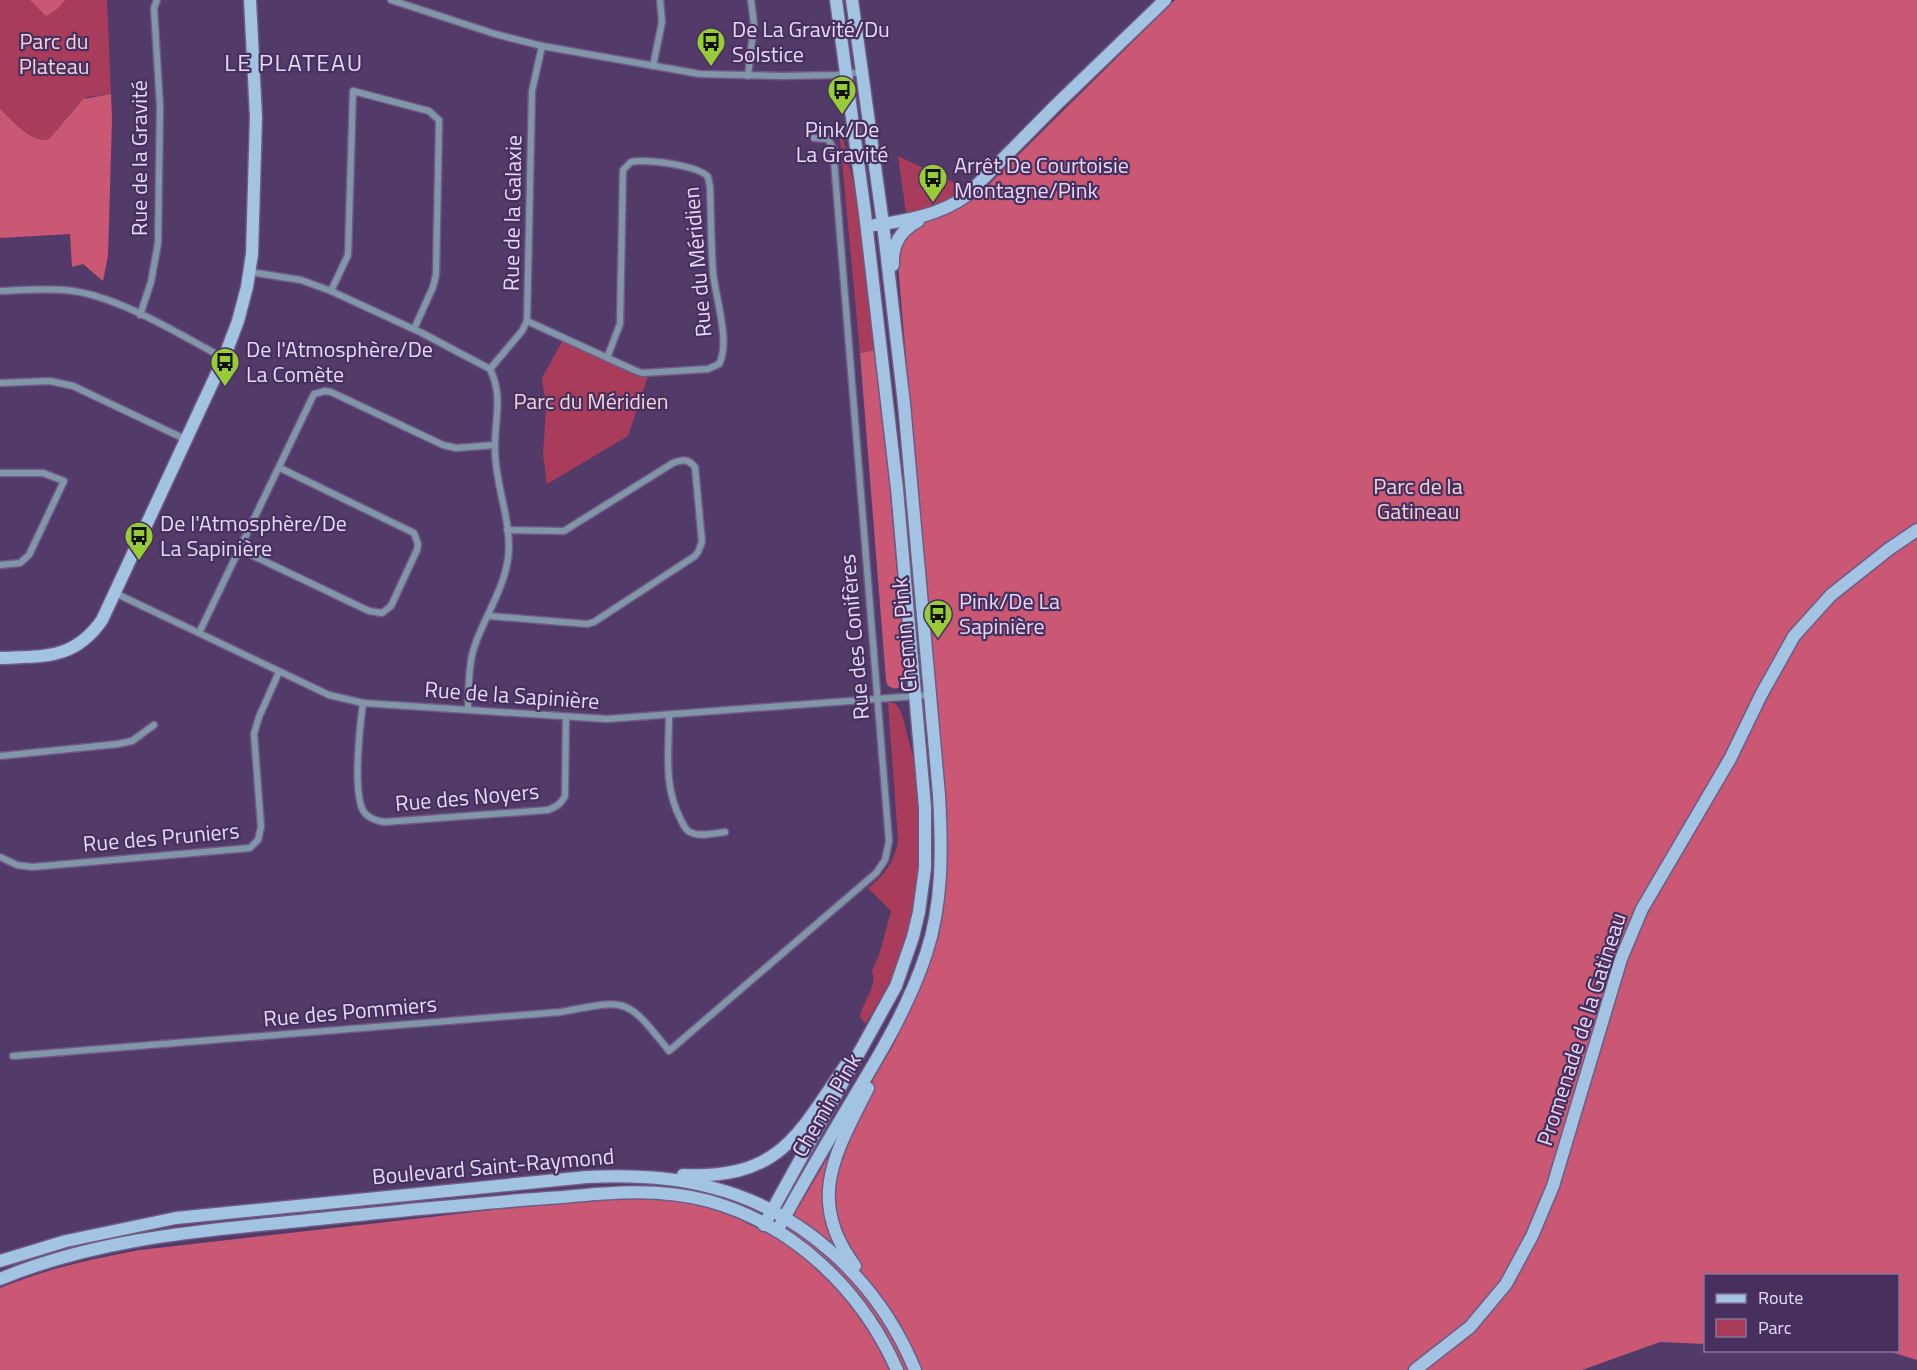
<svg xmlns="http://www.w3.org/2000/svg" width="1917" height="1370" font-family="'Titillium Web',sans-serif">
<rect width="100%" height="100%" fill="#523a69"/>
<g fill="#a93c5a">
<path d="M0,0h107l4,94 -24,3 -8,6 -30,36c-19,5 -36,-19 -49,-30z"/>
<path d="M843,138l12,52 21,160 -16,3 -20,-214z"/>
<path d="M898,156l74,35 -65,29z"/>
<path d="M564,338l85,35 -21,63 -81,48 -4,-29 3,-47 -4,-30z"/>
<path d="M888,703h6c10,7 11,26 15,38 6,20 8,41 10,63 6,82 -8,152 -54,220l-5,-8c3,-16 18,-29 12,-45l8,-19 11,-41 -23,-23c18,-14 27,-27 30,-49z"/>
</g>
<g fill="#ca5874">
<path d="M30,0h35l-8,9 -11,7z"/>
<path d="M1175,0h742v1360l-26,-8 -27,-1 34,-1v-74h-192l-1,68 -45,-2 -78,28h-1582v-82c46,-19 91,-29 140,-38l441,-50c46,-2 93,-5 137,10 21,8 41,20 62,29l114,-195 33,-77 17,-174 -45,-516c-4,-62 39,-51 77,-80z"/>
<path d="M111,94l1,25 -4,137 -5,25 -20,-17 -11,3 -2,-33 -70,4v-129c13,11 30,35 49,30l34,-40z"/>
<path d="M876,350l10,95 20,233 -2,7c-6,4 -10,5 -17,0l-1,-5 -26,-327z"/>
</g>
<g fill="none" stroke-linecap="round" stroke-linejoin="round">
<g stroke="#705a85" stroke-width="9">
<g id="street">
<path d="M391,0l104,34 47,12 158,28 81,2 56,-1 25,-3"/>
<path d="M653,66l9,-44 -2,-22"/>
<path d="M748,76l6,-52 -3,-24"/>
<path d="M250,272l51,8 30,11 91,42 68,36c14,29 4,51 5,81 0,36 18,73 13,109 -5,32 -23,57 -33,86 -7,19 -6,44 -7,64"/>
<path d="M0,291c24,-1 49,-3 73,0 49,7 107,44 151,67"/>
<path d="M331,291l17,-36 5,-164 76,20 10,9v5l-3,150 -3,12 -19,42"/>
<path d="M140,315l11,-33 7,-39 2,-136 -6,-99 3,-8"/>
<path d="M527,321l107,49 8,3 66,-4 11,-5c12,-22 -4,-68 -6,-92 -2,-28 -2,-57 -3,-85l-2,-10c-10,-12 -62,-18 -77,-15l-8,8 -3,154 -13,34"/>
<path d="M490,369l32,-38 5,-10 5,-230 10,-45"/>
<path d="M0,383l50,-2 23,5 114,54"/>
<path d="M0,473h43l21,8 -35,74 -9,8 -20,2"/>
<path d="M241,550l128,61 13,2 9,-7 26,-56 1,-6 -4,-11 -134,-65"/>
<path d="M115,593l214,102 34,8 244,16 323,-24"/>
<path d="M489,616l98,8 7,-2 101,-66 3,-4 4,-10 -7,-75c-7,-8 -12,-8 -22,-4l-109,68 -57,-1"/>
<path d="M199,633l115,-239 11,-3 6,1 112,53 13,3 39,-3"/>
<path d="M363,703c-3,22 -11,91 1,109 5,7 13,9 21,10l163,-12c8,-3 13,-6 17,-14l1,-79"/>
<path d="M669,715c0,37 -6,71 12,105 3,6 5,11 11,13 9,4 23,0 33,-1"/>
<path d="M0,756l118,-12 14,-3 22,-16"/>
<path d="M0,857l17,8 15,2 218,-19 8,-8 3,-13 -7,-93 5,-17 20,-45"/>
<path d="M13,1056l548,-44c67,-13 65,-15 108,39l207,-178 9,-13 4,-19 -56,-693 -5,-9 -14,-1"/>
</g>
</g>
<g stroke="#705a85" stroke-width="15">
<g id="secondary">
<path d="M875,225c30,-4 65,-10 91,-29l90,-91 109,-105"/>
<path d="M893,265c-1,-21 7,-34 25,-44"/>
<path d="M0,658c44,-2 74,2 102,-38l122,-262 14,-37 9,-34 5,-33 4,-137 -6,-117"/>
<path d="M683,1175c97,4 114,-39 163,-110"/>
<path d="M764,1225l132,-239 17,-49 6,-25 6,-44v-61l-28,-318 -32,-276 -29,-213"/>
<path d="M777,1231c24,-45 51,-90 77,-134 28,-46 55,-92 72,-143 17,-51 16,-106 13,-159l-35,-391 -21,-180 -31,-224"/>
<path d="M0,1261l66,-20 110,-23 411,-41c41,-2 83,-1 123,10 93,23 169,95 205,183"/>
<path d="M855,1266c-50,-66 -19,-114 13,-178"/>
<path d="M0,1279c89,-37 184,-47 279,-56 62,-6 124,-13 186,-18 32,-3 65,-6 98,-8 49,-5 98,-9 146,4 86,24 153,90 188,169"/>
<path d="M1415,1370l55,-43 36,-43 26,-48 21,-50 68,-227 21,-50 88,-150 31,-64 33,-59 37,-41 58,-46 28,-19"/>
</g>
</g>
<use href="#street" stroke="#8296aa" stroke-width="6"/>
<use href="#secondary" stroke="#a2c3e1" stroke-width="12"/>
</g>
<defs>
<g id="bus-pin" transform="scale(1.5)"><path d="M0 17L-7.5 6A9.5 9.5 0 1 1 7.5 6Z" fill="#98cb36" stroke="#48305e"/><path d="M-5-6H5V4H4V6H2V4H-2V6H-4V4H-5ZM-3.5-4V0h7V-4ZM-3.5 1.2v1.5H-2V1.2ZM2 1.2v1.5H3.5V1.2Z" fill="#111"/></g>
</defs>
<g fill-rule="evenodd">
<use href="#bus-pin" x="711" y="42"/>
<use href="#bus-pin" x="842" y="90"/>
<use href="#bus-pin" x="933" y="178"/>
<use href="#bus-pin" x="225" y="362"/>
<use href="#bus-pin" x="139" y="536"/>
<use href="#bus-pin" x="938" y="614"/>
</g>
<g text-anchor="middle" stroke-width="4.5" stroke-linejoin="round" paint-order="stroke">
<g font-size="22" fill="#e6d8f5" stroke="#48305e" text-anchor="start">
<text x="732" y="37">De La Gravité/Du<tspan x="732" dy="25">Solstice</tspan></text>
<text x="842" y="137" text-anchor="middle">Pink/De<tspan x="842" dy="25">La Gravité</tspan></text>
<text x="954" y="173">Arrêt De Courtoisie<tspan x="954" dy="25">Montagne/Pink</tspan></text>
<text x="246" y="357">De l'Atmosphère/De<tspan x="246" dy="25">La Comète</tspan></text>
<text x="160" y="531">De l'Atmosphère/De<tspan x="160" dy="25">La Sapinière</tspan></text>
<text x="959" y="609">Pink/De La<tspan x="959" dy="25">Sapinière</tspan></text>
</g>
<g font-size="22" fill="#f2d3d8" stroke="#48305e">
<text x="54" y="49">Parc du<tspan x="54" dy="25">Plateau</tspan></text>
<text x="591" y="409">Parc du Méridien</text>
<text x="1418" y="494">Parc de la<tspan x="1418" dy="25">Gatineau</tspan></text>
</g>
<g font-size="22" fill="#e6d8f5" stroke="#48305e">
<text transform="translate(139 158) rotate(-90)" y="8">Rue de la Gravité</text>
<text transform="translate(512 213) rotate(-89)" y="8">Rue de la Galaxie</text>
<text transform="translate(697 262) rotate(-95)" y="8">Rue du Méridien</text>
<text transform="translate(904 635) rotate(-95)" y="8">Chemin Pink</text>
<text transform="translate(854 637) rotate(-95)" y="8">Rue des Conifères</text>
<text transform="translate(512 695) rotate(4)" y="8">Rue de la Sapinière</text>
<text transform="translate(467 797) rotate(-5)" y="8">Rue des Noyers</text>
<text transform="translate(161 837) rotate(-5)" y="8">Rue des Pruniers</text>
<text transform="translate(350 1011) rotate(-5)" y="8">Rue des Pommiers</text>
<text transform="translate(1581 1029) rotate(-72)" y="8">Promenade de la Gatineau</text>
<text transform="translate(826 1105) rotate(-60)" y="8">Chemin Pink</text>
<text transform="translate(493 1166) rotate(-5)" y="8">Boulevard Saint-Raymond</text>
</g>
<g font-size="24" letter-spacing="1.5" fill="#e6d8f5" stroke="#48305e">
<text x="294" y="71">LE PLATEAU</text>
</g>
</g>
<rect x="1704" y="1274" width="195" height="78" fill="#48305e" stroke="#87739a" stroke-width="1.5"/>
<rect x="1716" y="1294" width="30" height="9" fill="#a2c3e1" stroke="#87739a" stroke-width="1.5"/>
<text x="1758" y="1304" font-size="18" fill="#e6d8f5">Route</text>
<rect x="1716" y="1319" width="30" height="18" fill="#a93c5a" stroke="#87739a" stroke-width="1.5"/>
<text x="1758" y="1334" font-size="18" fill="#e6d8f5">Parc</text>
</svg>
